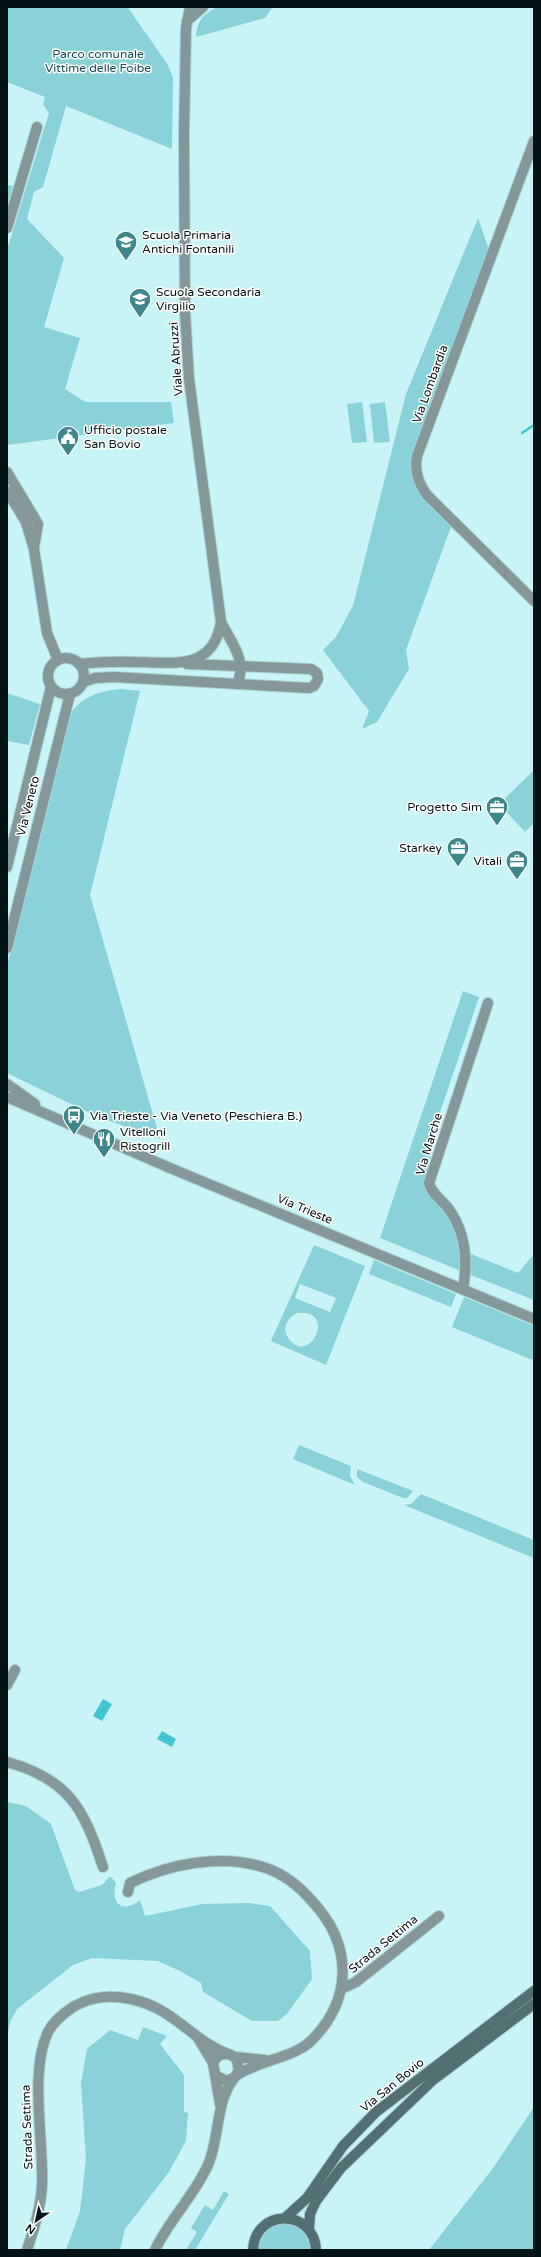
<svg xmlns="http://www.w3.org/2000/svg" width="541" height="2257" font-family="'Varela Round',sans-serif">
<rect width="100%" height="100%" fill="#c8f4f7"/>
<g fill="#88d2d8" fill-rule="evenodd">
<path d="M7,7h118l4,2 39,56 5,13 -1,71 -106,-43 -23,81 -9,5 -7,27 37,39 -20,69 36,11 -15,51 20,13h86l3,21 -167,22v-195l42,-137 -6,-9 2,-7 -38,-15z"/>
<path d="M217,7h56l-8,11 -69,19c1,-17 7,-22 21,-30z"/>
<path d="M7,185l6,1 -6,20z"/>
<path d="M478,218l11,32 -75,198c-11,38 13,52 38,76l-46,126 3,19 -32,53 -15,7 7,-18 -46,-61 13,-13 17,-31 53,-212z"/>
<path d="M362,402l5,40 -15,1 -5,-39z"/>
<path d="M385,402l5,40 -16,1 -4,-39z"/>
<path d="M121,689l19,2 -50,204 70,244 -64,-23 -89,-43v-107l64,-253c12,-17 29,-22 50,-24z"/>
<path d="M7,693l33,11 -11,41 -22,-4z"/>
<path d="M534,770v53l-9,9 -26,-28z"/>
<path d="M463,991l16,6 -53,157 6,4 -8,26c2,9 10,13 15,20 17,22 21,40 22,67l-81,-33z"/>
<path d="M314,1245l51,21 -39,99 -55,-24zM300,1284l36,14 -6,14 -35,-14zM297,1313c41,-5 13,54 -8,26 -8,-10 -2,-21 8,-26z"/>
<path d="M471,1254l47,19 16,-19v46l-63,-25z"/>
<path d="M374,1260l82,34 -5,13 -82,-33z"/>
<path d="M464,1297l70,29v29l-2,5 -80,-33z"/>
<path d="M299,1445l52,21 -1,10 5,9 -62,-26z"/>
<path d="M357,1469l56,22 -6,7h-4l-40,-16 -6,-5z"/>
<path d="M421,1494l113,46v18l-130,-53 7,-1z"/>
<path d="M7,1802l19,4 25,18 24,66 4,2 23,-7 8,-9 6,7c-6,21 7,31 24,17l5,16 58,-12 46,-1 21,3 40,45 2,28 -25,35 -9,7h-26l-49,-29 -2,-9 -21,-12 -22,-10 -66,-3 -19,7 -56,44 -7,13 -3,17z"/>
<path d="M143,2027l24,9 -7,8 24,31v37l4,1 -2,28 -17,31 -44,57 -5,21h-54l14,-39 6,-52 -5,-76 6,-34 23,-19 28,10z"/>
<path d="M534,2107v143h-105l64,-82z"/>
<path d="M224,2191l5,3 -34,56h-9l11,-18 -6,-4 14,-23 8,5z"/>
<path d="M280,2223c19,0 28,9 31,27h-53c2,-15 8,-23 22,-27z"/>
</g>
<g fill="#43c5cf">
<path d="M103,1699l9,5 -10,17 -9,-5z"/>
<path d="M162,1731l14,8 -4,8 -15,-8z"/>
</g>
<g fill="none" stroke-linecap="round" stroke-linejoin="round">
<path stroke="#43c5cf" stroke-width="2.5" d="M522,433l12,-8"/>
<g stroke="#a9d0d3" stroke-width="12">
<g id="minor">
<path d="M187,21l16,-14"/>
<path d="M7,228l30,-101"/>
<path d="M7,472l31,52 -4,23"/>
<path d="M7,491l19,31 8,27 13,84 11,27"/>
<path d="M221,622c10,20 27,39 16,62"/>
<circle cx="66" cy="676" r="18"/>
<path d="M79,664c19,-2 37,-3 56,-2 37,0 78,10 86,-40l-32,-243 -4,-67 -1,-177 2,-107 4,-21"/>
<path d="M83,682l12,-4 19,-1 195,11 5,-2 4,-7 -1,-6 -6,-4 -124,-5"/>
<path d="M7,867l44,-180"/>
<path d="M7,948l63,-254"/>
<path d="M7,1084l28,20"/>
<path d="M7,1097l163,71 364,151"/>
<path d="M463,1289c5,-29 3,-57 -15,-81 -6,-8 -17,-15 -19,-25l59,-180"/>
<path d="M7,1685l8,-15"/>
<path d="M7,1762c62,17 77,47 96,105"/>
<path d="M128,1892l2,-9c39,-19 92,-30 136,-15 17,6 34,19 46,33 40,43 42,97 -1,140 -18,17 -51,19 -74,34"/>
<path d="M341,1989l15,-7 83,-66"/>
<path d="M198,2038l15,25"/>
<path d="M235,2057l30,3"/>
<path d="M215,2075l11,6 8,-3 5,-7 -2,-11c-7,-9 -19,-8 -24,3l7,41"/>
<path d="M27,2250c7,-21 14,-43 15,-65 2,-44 -13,-113 6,-153 5,-10 16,-19 25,-25 19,-11 37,-12 58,-8 43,9 60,41 97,55"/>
<path d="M155,2250c14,-30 39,-54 53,-85 12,-28 7,-62 26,-87"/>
</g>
</g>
<g stroke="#a9d0d3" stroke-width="12">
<path id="tertiary" d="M534,141l-117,315c-3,15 1,27 10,39l107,106"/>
</g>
<g stroke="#a9d0d3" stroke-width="12">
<g id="secondary">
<path d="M285,2218l22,-20 36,-52 33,-34 158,-121"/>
<path d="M309,2229l1,-15 6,-13 25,-33 92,-88 101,-76"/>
<path d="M253,2250c2,-42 61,-42 63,0"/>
</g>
</g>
<use href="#minor" stroke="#859798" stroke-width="10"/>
<use href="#tertiary" stroke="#859798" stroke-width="10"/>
<use href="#secondary" stroke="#546f71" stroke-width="10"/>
</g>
<defs>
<g id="school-pin" transform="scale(1.15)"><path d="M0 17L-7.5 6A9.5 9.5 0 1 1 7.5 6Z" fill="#3e868c" stroke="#fff"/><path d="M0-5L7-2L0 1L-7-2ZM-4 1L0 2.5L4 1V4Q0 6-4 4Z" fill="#fff"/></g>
<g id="civic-pin" transform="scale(1.15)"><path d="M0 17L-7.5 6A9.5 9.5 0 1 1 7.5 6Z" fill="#3e868c" stroke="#fff"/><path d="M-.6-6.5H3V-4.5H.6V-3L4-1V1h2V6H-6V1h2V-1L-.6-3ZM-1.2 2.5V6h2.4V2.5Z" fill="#fff"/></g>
<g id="office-pin" transform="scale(1.15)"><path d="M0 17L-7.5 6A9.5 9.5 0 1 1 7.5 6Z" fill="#3e868c" stroke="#fff"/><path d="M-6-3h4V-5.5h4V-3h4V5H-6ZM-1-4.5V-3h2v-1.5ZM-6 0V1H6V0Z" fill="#fff"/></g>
<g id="bus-pin" transform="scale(1.15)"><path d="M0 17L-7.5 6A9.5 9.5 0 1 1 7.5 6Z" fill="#3e868c" stroke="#fff"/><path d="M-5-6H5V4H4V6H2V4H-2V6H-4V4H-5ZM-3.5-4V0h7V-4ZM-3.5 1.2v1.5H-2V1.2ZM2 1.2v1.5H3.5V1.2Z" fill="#fff"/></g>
<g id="restaurant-pin" transform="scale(1.15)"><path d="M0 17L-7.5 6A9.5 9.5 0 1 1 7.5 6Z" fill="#3e868c" stroke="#fff"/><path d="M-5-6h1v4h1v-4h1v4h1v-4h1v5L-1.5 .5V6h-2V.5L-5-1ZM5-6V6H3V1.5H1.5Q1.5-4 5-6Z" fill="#fff"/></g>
</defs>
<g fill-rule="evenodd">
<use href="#school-pin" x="126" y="242"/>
<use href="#school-pin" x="140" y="299"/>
<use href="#civic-pin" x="68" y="437"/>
<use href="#office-pin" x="497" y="807"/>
<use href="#office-pin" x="458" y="848"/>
<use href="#office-pin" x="517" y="861"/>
<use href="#bus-pin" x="74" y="1116"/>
<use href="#restaurant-pin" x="104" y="1139"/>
</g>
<g text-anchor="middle" stroke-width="3" stroke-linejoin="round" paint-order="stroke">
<g font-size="12" fill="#164e52" stroke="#fff">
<text x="98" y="58">Parco comunale<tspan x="98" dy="14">Vittime delle Foibe</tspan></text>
</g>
<g font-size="12" fill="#041315" stroke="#fff" text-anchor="start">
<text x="142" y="239">Scuola Primaria<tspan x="142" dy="14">Antichi Fontanili</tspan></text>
<text x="156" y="296">Scuola Secondaria<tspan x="156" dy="14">Virgilio</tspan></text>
<text x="84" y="434">Ufficio postale<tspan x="84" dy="14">San Bovio</tspan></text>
<text x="482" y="811" text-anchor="end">Progetto Sim</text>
<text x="442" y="852" text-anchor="end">Starkey</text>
<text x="502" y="865" text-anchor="end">Vitali</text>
<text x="90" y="1120">Via Trieste - Via Veneto (Peschiera B.)</text>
<text x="120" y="1136">Vitelloni<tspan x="120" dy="14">Ristogrill</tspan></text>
</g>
<g font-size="12" fill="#041315" stroke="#fff">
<text transform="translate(176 359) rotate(-94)" y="4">Viale Abruzzi</text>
<text transform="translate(430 384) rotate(-70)" y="4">Via Lombardia</text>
<text transform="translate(28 806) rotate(-76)" y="4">Via Veneto</text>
<text transform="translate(429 1144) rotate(-73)" y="4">Via Marche</text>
<text transform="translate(305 1209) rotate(23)" y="4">Via Trieste</text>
<text transform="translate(383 1944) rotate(-39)" y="4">Strada Settima</text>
<text transform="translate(392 2085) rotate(-39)" y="4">Via San Bovio</text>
<text transform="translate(27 2127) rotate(-92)" y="4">Strada Settima</text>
</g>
</g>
<rect width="541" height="2257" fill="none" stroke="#041315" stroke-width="16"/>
<g transform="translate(36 2221) rotate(214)" stroke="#ffffff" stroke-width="3" paint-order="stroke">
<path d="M0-3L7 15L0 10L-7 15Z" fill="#041315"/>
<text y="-6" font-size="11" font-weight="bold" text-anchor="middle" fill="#041315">N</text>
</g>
</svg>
